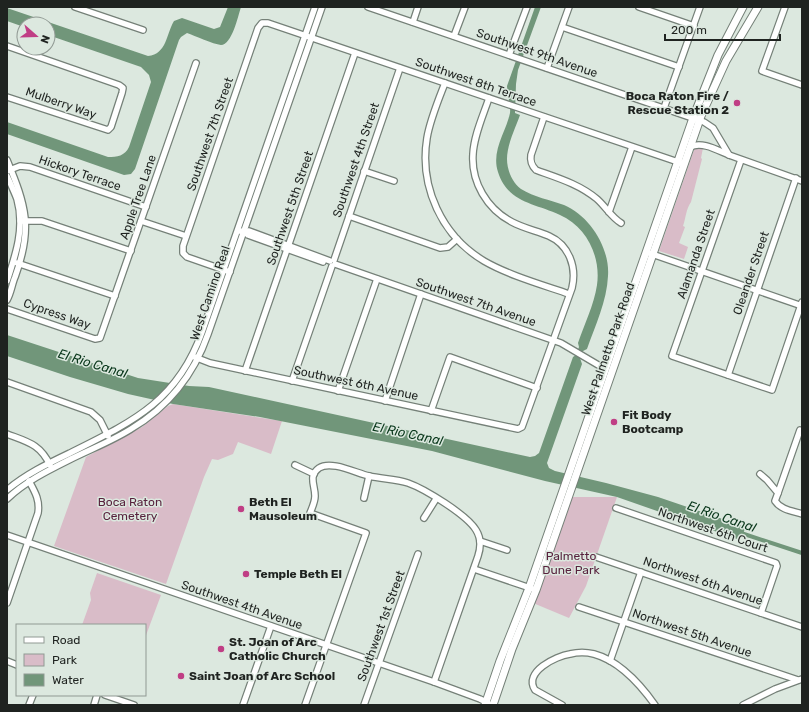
<svg xmlns="http://www.w3.org/2000/svg" width="809" height="712" font-family="Rubik,sans-serif">
<rect width="100%" height="100%" fill="#dce8df"/>
<g fill="#d9bcc8">
<path d="M695,147l8,1 -2,10 1,1 -11,43c-5,7 -5,15 -8,24l2,1 -6,16 9,4 -4,12 -25,-8z"/>
<path d="M173,404l109,17 -11,33 -33,-12 -5,12 -15,6 -6,-1 -8,18 -38,107 -112,-38 32,-89 56,-30 26,-21z"/>
<path d="M571,497h46l-31,89 -17,32 -36,-15z"/>
<path d="M97,573l64,22 -16,43v-13h-63l9,-25 -1,-7z"/>
</g>
<g fill="#71967a">
<path d="M228,7h13c-3,9 -9,38 -20,38 -8,-1 -26,-9 -34,-12l-6,4 -2,3 -44,129 -4,5 -7,1 -117,-41v-12l101,35c9,0 17,-1 21,-10l22,-65 -2,-7 -8,-8 -93,-32v-11h-24v3l-17,-6v-13l141,48c19,-2 18,-22 26,-35l8,-3 32,11 6,-2z"/>
<path d="M535,7h6l-23,63 -2,14 -1,29 5,2c-5,14 -13,30 -13,44 0,11 5,23 14,30 13,8 29,11 43,16 26,11 46,43 44,71 -1,25 -13,50 -21,73l-4,2 -3,7 2,6 -35,99 2,5 6,3 51,12 52,14 88,30 -6,13 -123,-43 -72,-16 -113,-30 -172,-34 -87,-13 -45,-10 -58,-17 -63,-21v-21l131,43 51,8 20,1 321,70 5,-1 4,-3 34,-96 3,-2 3,-8 -1,-4c6,-18 16,-38 19,-58 4,-28 -10,-58 -37,-70 -26,-12 -52,-12 -62,-43 -7,-21 8,-40 12,-59 1,-9 -3,-18 -3,-27z"/>
</g>
<g fill="none" stroke-linecap="round" stroke-linejoin="round">
<path stroke="#71967a" stroke-width="4" d="M738,532l64,21"/>
<g stroke="#758078" stroke-width="8">
<g id="minor">
<path d="M75,7l68,23"/>
<path d="M368,7l336,115 9,6 16,27 73,26"/>
<path d="M639,7l55,19"/>
<path d="M785,7l-23,64 40,14"/>
<path d="M413,22l5,-15"/>
<path d="M562,27l117,40"/>
<path d="M454,36l11,-29"/>
<path d="M7,46l112,39 4,3 -1,5 -11,34 -3,3 -101,-33"/>
<path d="M509,55l18,-48"/>
<path d="M547,68l22,-61"/>
<path d="M445,83c-7,18 -15,37 -18,55 -8,49 15,98 57,123 24,14 59,24 85,33"/>
<path d="M664,108l36,-101"/>
<path d="M544,117l-13,38c-1,6 0,10 5,15 22,8 43,14 61,29 9,8 14,18 24,24"/>
<path d="M690,147c12,-6 27,3 39,8"/>
<path d="M7,160c19,46 26,68 8,117 -3,7 -4,16 -8,23"/>
<path d="M741,160l-69,196 100,34 30,-88"/>
<path d="M7,171l13,-5 10,1 116,40"/>
<path d="M364,171l30,10"/>
<path d="M7,176c3,7 7,15 10,23 8,28 -1,55 -10,82"/>
<path d="M609,212l23,-65"/>
<path d="M349,216l91,32 8,-1 9,-8"/>
<path d="M20,221h22l89,30"/>
<path d="M141,221l45,15"/>
<path d="M240,231l5,1 4,-1 81,30"/>
<path d="M245,232l3,3 75,27"/>
<path d="M649,253l153,53"/>
<path d="M334,260l66,-192"/>
<path d="M17,263l98,33"/>
<path d="M335,264l226,79 44,26"/>
<path d="M230,272l-43,-15 -4,-4v-7l75,-218 4,-5h6l413,140"/>
<path d="M7,309l88,30 5,-1 96,-275"/>
<path d="M192,356l18,7 308,66 4,-2 50,-139c5,-21 -3,-43 -23,-52 -12,-5 -26,-8 -37,-14 -25,-13 -41,-40 -39,-68 1,-19 10,-38 16,-56"/>
<path d="M245,371l110,-318"/>
<path d="M728,375l68,-197"/>
<path d="M292,381l40,-115"/>
<path d="M7,382l84,30 9,8 8,16"/>
<path d="M338,391l39,-112"/>
<path d="M385,401l36,-107"/>
<path d="M431,411l19,-54 87,31"/>
<path d="M7,434c21,8 33,10 43,31"/>
<path d="M295,465l19,9"/>
<path d="M760,474l7,6 11,13 -3,8c6,9 18,10 27,13"/>
<path d="M7,490c19,-16 40,-26 63,-37 62,-31 107,-51 132,-121l113,-325"/>
<path d="M778,493l22,-63"/>
<path d="M364,498l5,-22"/>
<path d="M7,499c19,-18 42,-29 64,-40 20,-10 41,-18 60,-30 37,-22 63,-55 77,-95l114,-327"/>
<path d="M616,508l160,55 1,3 -16,47"/>
<path d="M424,518l12,-19"/>
<path d="M7,535l427,147 46,17 8,4"/>
<path d="M480,541l27,9"/>
<path d="M596,557l206,70"/>
<path d="M474,569l59,20"/>
<path d="M7,603l31,-90c2,-13 -3,-21 -9,-32"/>
<path d="M579,607l219,73"/>
<path d="M7,661l10,4"/>
<path d="M610,661l31,-89"/>
<path d="M105,695l29,10"/>
<path d="M29,705l4,-10"/>
<path d="M94,705l3,-10"/>
<path d="M243,705l28,-79"/>
<path d="M305,705l61,-172 -56,-20c2,-5 5,-11 5,-17 0,-11 -7,-20 4,-28 12,-8 37,5 50,8 13,3 27,3 39,7 17,6 59,32 68,47 5,8 5,17 2,26l-44,126"/>
<path d="M364,705l54,-151"/>
<path d="M562,705l-27,-15c-12,-18 21,-34 35,-36 8,-2 16,-2 24,0 26,7 46,30 61,51"/>
<path d="M743,705l32,-16 27,-10"/>
</g>
</g>
<g stroke="#758078" stroke-width="9">
<g id="major">
<path d="M485,705l15,-44 29,-73 164,-470 25,-63 25,-48"/>
<path d="M493,705l19,-56 24,-59 165,-474 25,-55 32,-54"/>
</g>
</g>
<use href="#minor" stroke="#fff" stroke-width="5.5"/>
<use href="#major" stroke="#fff" stroke-width="7"/>
</g>
<g fill="#c03e85" stroke="#dce8df" stroke-width="1.5">
<circle cx="737" cy="103" r="4"/>
<circle cx="614" cy="422" r="4"/>
<circle cx="241" cy="509" r="4"/>
<circle cx="246" cy="574" r="4"/>
<circle cx="221" cy="649" r="4"/>
<circle cx="181" cy="676" r="4"/>
</g>
<g text-anchor="middle" stroke-width="3" stroke-linejoin="round" paint-order="stroke">
<g font-size="12" fill="#1f2320" stroke="#dce8df">
<text transform="translate(537 53) rotate(19)" y="4">Southwest 9th Avenue</text>
<text transform="translate(476 82) rotate(19)" y="4">Southwest 8th Terrace</text>
<text transform="translate(61 103) rotate(19)" y="4">Mulberry Way</text>
<text transform="translate(210 134) rotate(-71)" y="4">Southwest 7th Street</text>
<text transform="translate(356 160) rotate(-71)" y="4">Southwest 4th Street</text>
<text transform="translate(80 173) rotate(19)" y="4">Hickory Terrace</text>
<text transform="translate(138 197) rotate(-71)" y="4">Apple Tree Lane</text>
<text transform="translate(290 208) rotate(-71)" y="4">Southwest 5th Street</text>
<text transform="translate(696 254) rotate(-71)" y="4">Alamanda Street</text>
<text transform="translate(751 273) rotate(-71)" y="4">Oleander Street</text>
<text transform="translate(210 293) rotate(-71)" y="4">West Camino Real</text>
<text transform="translate(476 302) rotate(19)" y="4">Southwest 7th Avenue</text>
<text transform="translate(57 314) rotate(19)" y="4">Cypress Way</text>
<text transform="translate(608 349) rotate(-71)" y="4">West Palmetto Park Road</text>
<text transform="translate(356 383) rotate(12)" y="4">Southwest 6th Avenue</text>
<text transform="translate(713 530) rotate(19)" y="4">Northwest 6th Court</text>
<text transform="translate(703 581) rotate(19)" y="4">Northwest 6th Avenue</text>
<text transform="translate(242 605) rotate(19)" y="4">Southwest 4th Avenue</text>
<text transform="translate(381 626) rotate(-70)" y="4">Southwest 1st Street</text>
<text transform="translate(692 633) rotate(19)" y="4">Northwest 5th Avenue</text>
</g>
<g font-size="12" font-weight="bold" fill="#1f2320" stroke="#dce8df" text-anchor="start">
<text x="729" y="100" text-anchor="end">Boca Raton Fire /<tspan x="729" dy="14">Rescue Station 2</tspan></text>
<text x="622" y="419">Fit Body<tspan x="622" dy="14">Bootcamp</tspan></text>
<text x="249" y="506">Beth El<tspan x="249" dy="14">Mausoleum</tspan></text>
<text x="254" y="578">Temple Beth El</text>
<text x="229" y="646">St. Joan of Arc<tspan x="229" dy="14">Catholic Church</tspan></text>
<text x="189" y="680">Saint Joan of Arc School</text>
</g>
<g font-size="12" fill="#58223e" stroke="#dce8df">
<text x="130" y="506">Boca Raton<tspan x="130" dy="14">Cemetery</tspan></text>
<text x="571" y="560">Palmetto<tspan x="571" dy="14">Dune Park</tspan></text>
</g>
<g font-size="13" font-style="italic" fill="#09371b" stroke="#dce8df">
<text transform="translate(93 363) rotate(17)" y="5">El Rio Canal</text>
<text transform="translate(408 433) rotate(12)" y="5">El Rio Canal</text>
<text transform="translate(722 516) rotate(19)" y="5">El Rio Canal</text>
</g>
</g>
<rect width="809" height="712" fill="none" stroke="#1f2320" stroke-width="16"/>
<rect x="16" y="624" width="130" height="72" fill="#dce8df" stroke="#909993"/>
<rect x="24" y="637" width="20" height="6" fill="#ffffff" stroke="#909993"/>
<text x="52" y="644" font-size="12" fill="#1f2320">Road</text>
<rect x="24" y="654" width="20" height="12" fill="#d9bcc8" stroke="#909993"/>
<text x="52" y="664" font-size="12" fill="#1f2320">Park</text>
<rect x="24" y="674" width="20" height="12" fill="#71967a" stroke="#909993"/>
<text x="52" y="684" font-size="12" fill="#1f2320">Water</text>
<g transform="translate(36 36) rotate(110)"><circle r="19" fill="#dce8df" stroke="#909993"/>
<path d="M0-3L7 15L0 10L-7 15Z" fill="#c03e85"/>
<text y="-6" font-size="11" font-weight="bold" text-anchor="middle" fill="#1f2320">N</text>
</g>
<path d="M665 34v6h115v-6" fill="none" stroke="#1f2320" stroke-width="2"/>
<text x="671" y="34" font-size="12" fill="#1f2320" stroke="#dce8df" stroke-width="3" paint-order="stroke">200 m</text>
</svg>
